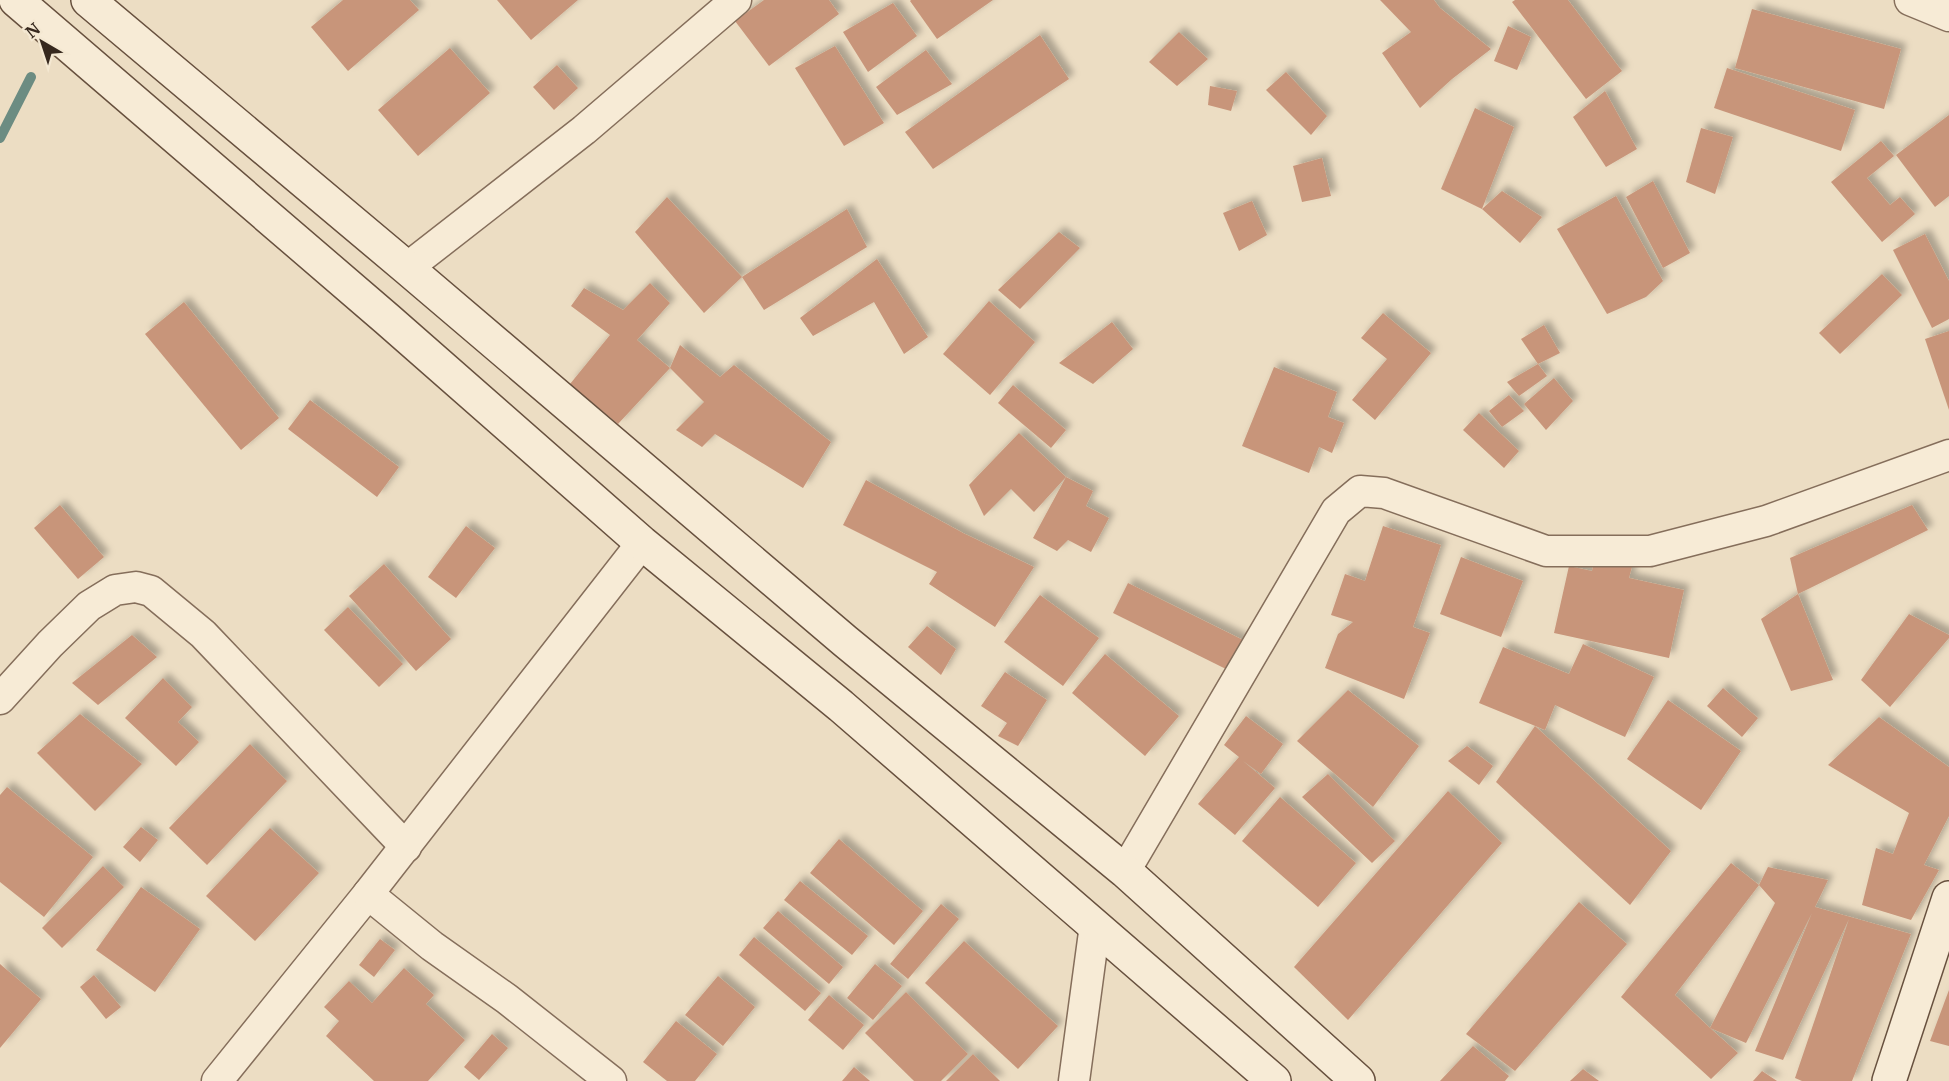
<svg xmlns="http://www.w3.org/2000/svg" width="1949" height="1081" font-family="Merriweather,serif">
<defs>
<filter id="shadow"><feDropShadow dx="5.5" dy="-5.5" stdDeviation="3" flood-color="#0004"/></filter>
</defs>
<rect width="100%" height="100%" fill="#ecddc3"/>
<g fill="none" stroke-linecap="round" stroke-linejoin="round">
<path stroke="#6c8c82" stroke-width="10" d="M0,138l31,-61"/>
</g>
<g fill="#c8957a" filter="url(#shadow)">
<path d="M343,0h67l9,10 -71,61 -37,-44z"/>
<path d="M497,0h81l-47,40z"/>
<path d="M764,0h65l10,14 -70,52 -34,-45z"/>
<path d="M911,0h82l-56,39 -27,-38z"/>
<path d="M1380,0h54l6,8 51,41 -39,30 -32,29 -38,-55 29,-21z"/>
<path d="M1515,0h53l54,71 -36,28 -74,-97z"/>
<path d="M893,3l24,33 -49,36 -25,-40z"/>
<path d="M1752,9l149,40 -17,60 -149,-41z"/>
<path d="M1508,26l23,11 -14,33 -23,-9z"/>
<path d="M1179,32l29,27 -31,27 -28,-24z"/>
<path d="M1040,35l29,44 -136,90 -28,-37z"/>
<path d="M835,46l49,77 -40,23 -49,-78z"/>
<path d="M450,48l40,45 -72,63 -40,-46z"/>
<path d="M926,50l26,34 -55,31 -21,-28z"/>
<path d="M557,65l21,23 -24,22 -21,-23z"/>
<path d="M1727,68l128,42 -14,41 -127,-43z"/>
<path d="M1286,72l41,44 -16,19 -45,-45z"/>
<path d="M1210,86l27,5 -6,20 -23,-6z"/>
<path d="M1605,91l32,58 -31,18 -33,-50z"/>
<path d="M1475,108l39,19 -32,82 -41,-20z"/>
<path d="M1949,115v81l-14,11 -39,-52z"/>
<path d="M1701,128l32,9 -18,57 -29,-12z"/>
<path d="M1881,141l13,15 -27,22 23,27 10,-8 15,17 -33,28 -51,-60z"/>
<path d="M1322,158l9,38 -29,6 -9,-36z"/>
<path d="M1653,181l37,72 -27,15 -37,-71z"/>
<path d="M1502,191l40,26 -22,26 -38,-34z"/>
<path d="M1616,196l47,85 -17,16 -39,17 -50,-85z"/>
<path d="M667,197l75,80 -38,36 -69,-81z"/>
<path d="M1252,201l15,34 -28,16 -16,-38z"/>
<path d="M847,209l20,38 -103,63 -22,-33z"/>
<path d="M1059,232l21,16 -60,61 -22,-19z"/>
<path d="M1925,234l24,47v38l-17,9 -39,-78z"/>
<path d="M877,259l51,78 -24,17 -30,-52 -61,34 -13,-18z"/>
<path d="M1882,274l20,21 -62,59 -21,-21z"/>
<path d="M650,283l20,20 -33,37 33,28 -52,56 -48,-40 40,-49 -39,-29 13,-18 39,22z"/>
<path d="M989,301l46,41 -45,53 -47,-41z"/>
<path d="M184,302l95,116 -38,32 -96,-116z"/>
<path d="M1383,313l48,40 -56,67 -23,-20 35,-41 -26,-21z"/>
<path d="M1112,322l21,27 -40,35 -34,-21z"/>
<path d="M1544,325l16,28 -22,11 -17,-25z"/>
<path d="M1949,331v79l-24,-71z"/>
<path d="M680,345l40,32 14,-12 97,77 -28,46 -88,-54 -13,13 -26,-17 28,-28 -34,-34z"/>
<path d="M1538,364l9,12 -28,20 -12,-14z"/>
<path d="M1274,367l63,25 -9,25 16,6 -12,30 -13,-6 -10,26 -67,-27z"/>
<path d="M1554,378l19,23 -27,29 -22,-26z"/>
<path d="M1013,385l53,45 -15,18 -53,-45z"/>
<path d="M1509,395l15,16 -22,16 -13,-16z"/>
<path d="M310,400l89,67 -22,30 -89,-68z"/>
<path d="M1479,413l40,38 -15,17 -41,-38z"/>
<path d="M1019,433l47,44 -32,35 -23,-23 -27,27 -15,-31z"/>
<path d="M1066,477l27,14 -7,15 23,12 -18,34 -23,-12 -11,11 -24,-13z"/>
<path d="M866,480l97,53 71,34 -39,60 -66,-43 8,-12 -94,-47z"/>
<path d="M60,505l44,52 -26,22 -44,-51z"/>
<path d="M1912,505l16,25 -130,64 -8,-36z"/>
<path d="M466,526l29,22 -39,50 -28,-21z"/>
<path d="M1383,526l58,19 -28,82 17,6 -26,66 -79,-31 13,-34 15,-12 -22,-7 14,-41 20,7z"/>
<path d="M1596,554l37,9 -4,15 55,12 -15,68 -115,-25 15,-67 23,5z"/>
<path d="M1461,557l62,24 -22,56 -61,-23z"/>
<path d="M384,564l67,75 -35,32 -67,-75z"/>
<path d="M1128,583l121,60 -15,30 -121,-60z"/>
<path d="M1798,594l35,86 -42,11 -30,-72z"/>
<path d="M1040,595l59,43 -36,48 -59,-44z"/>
<path d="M348,607l55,57 -24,23 -55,-57z"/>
<path d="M1909,614l40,21v3l-59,69 -29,-27z"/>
<path d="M927,626l29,23 -15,26 -33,-28z"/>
<path d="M132,635l25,22 -59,48 -26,-22z"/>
<path d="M1583,644l71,33 -29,60 -70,-32 -10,25 -66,-27 24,-56 66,27z"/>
<path d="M1105,654l74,62 -34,40 -73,-63z"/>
<path d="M1005,672l42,28 -29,46 -20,-10 9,-13 -26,-17z"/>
<path d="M163,678l29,29 -14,15 21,20 -23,24 -51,-48z"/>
<path d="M1723,688l35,30 -16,19 -35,-31z"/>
<path d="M1348,690l71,56 -46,61 -76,-66z"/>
<path d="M1668,700l73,51 -40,59 -74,-51z"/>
<path d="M80,714l62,50 -47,47 -58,-58z"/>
<path d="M1246,716l37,28 -22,30 -18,-13 32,27 -40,47 -37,-31 41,-47 -15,-12z"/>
<path d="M1879,717l70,50v49l-25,49 15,5 -28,50 -49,-15 14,-57 17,6 16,-41 -81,-48z"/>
<path d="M1535,726l136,125 -41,54 -134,-123z"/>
<path d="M250,744l37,37 -80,84 -38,-37z"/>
<path d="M1467,746l26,20 -14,19 -31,-24z"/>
<path d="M1328,774l67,67 -23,22 -70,-66z"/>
<path d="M7,787l86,70 -49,60 -44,-35v-87z"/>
<path d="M1448,791l54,52 -154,177 -54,-53z"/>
<path d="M1280,797l76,66 -38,44 -76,-66z"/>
<path d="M141,827l17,13 -18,22 -17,-15z"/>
<path d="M270,828l49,45 -64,68 -49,-45z"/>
<path d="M839,839l84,72 -29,34 -84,-72z"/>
<path d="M1731,863l28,22 -84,110 35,33 65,-125 -16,-18 9,-18 60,13 -13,27 96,27 -59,147h-50l-7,-3 54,-159 -66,141 -28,-9 57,-138 -66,130 -36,-15 28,25 -27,26 -90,-82z"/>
<path d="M103,866l21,21 -62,61 -20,-20z"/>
<path d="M800,881l68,55 -16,19 -68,-55z"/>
<path d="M141,887l59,42 -45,63 -59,-42z"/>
<path d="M1579,902l48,42 -112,127 -49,-37z"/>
<path d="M941,904l18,15 -51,60 -18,-15z"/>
<path d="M778,911l65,56 -14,17 -66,-56z"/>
<path d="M754,937l67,56 -16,18 -66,-56z"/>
<path d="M380,939l15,11 -21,27 -15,-12z"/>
<path d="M964,941l94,85 -40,43 -93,-86z"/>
<path d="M0,964l41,35 -41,49z"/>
<path d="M875,964l27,22 -29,34 -26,-22z"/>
<path d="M404,968l30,27 -8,9 39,36 -37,41h-54l-48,-45 13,-15 -15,-14 25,-26 23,22z"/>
<path d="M94,975l27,32 -15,12 -26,-32z"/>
<path d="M718,976l37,31 -32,39 -38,-31z"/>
<path d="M1949,990v56l-19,-5z"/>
<path d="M906,992l62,62 -27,27h-27l-49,-48z"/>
<path d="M829,995l35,30 -21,25 -35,-30z"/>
<path d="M676,1021l41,33 -22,27h-28l-24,-19z"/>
<path d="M492,1034l16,14 -29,32 -15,-13z"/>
<path d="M1473,1046l36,30 -4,5h-65z"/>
<path d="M973,1054l27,27h-54z"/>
<path d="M854,1067l16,14h-28z"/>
<path d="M1583,1069l16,12h-29z"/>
<path d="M1762,1071l15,10h-24z"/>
</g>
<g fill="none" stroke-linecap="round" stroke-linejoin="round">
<g stroke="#856e5b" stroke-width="33">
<g id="street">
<path d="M1910,0l39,16"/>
<path d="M407,268l177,-138 152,-130"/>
<path d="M0,699l50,-55 39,-38 26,-16 21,-3 15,4 52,43 203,213"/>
<path d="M1125,871l211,-360 24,-20 24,2 162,58h104l116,-30 183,-66"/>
<path d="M217,1081l151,-187"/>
<path d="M611,1081l-104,-82 -75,-53 -64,-52 274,-351"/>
<path d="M1074,1081l21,-156"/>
</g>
</g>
<g stroke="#67503e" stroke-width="36">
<g id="secondary">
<path d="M16,0l371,319 255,224 199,163 433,375"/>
<path d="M88,0l319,268 438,373 280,230 233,210"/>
<path d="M1889,1081l60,-183"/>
</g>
</g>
<use href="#street" stroke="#f7ebd6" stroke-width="30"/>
<use href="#secondary" stroke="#f7ebd6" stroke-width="33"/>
</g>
<g transform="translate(42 42) rotate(321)" stroke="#f4e8d2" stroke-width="4.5" paint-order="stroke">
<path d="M0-4.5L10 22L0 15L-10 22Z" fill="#36281e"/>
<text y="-9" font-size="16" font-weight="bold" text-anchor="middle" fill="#36281e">N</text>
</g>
</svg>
